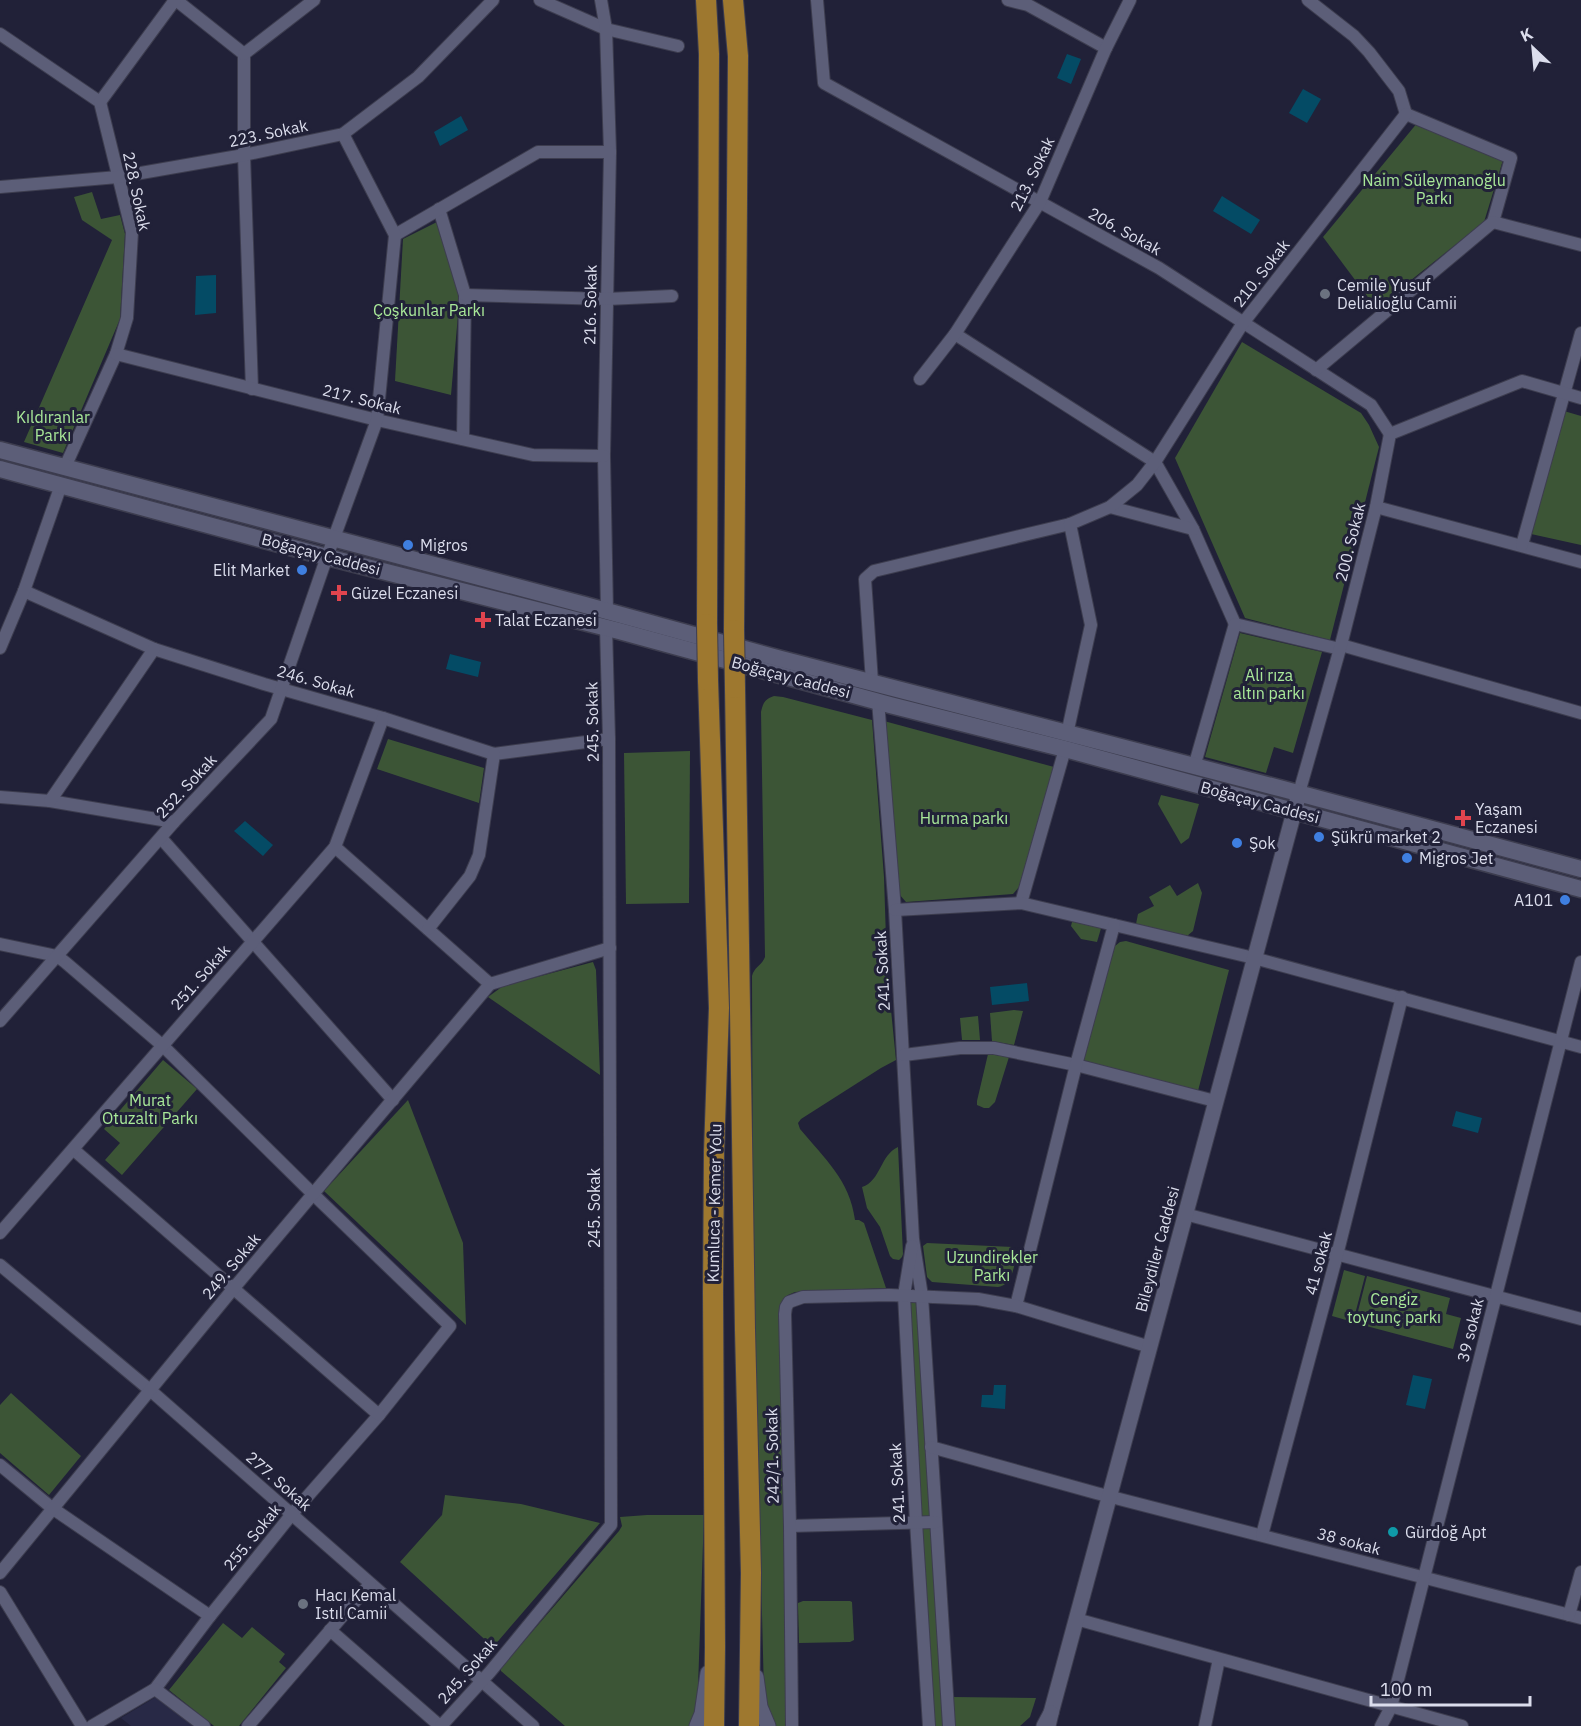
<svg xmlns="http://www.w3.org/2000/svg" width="1581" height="1726" font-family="'IBM Plex Sans',sans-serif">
<rect width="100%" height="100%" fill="#212138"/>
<path fill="#282946" d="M156,1697l40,29h-65l-10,-8z"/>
<g fill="#3c5536">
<path d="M1418,122l85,38 -19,62 -108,86 -53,-71z"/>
<path d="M92,192l9,27 19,-4 5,19 -5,85 -57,134 -39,-11 88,-202 -30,-20 -8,-23z"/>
<path d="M437,222l23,70 -9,103 -56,-14 8,-142z"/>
<path d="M1242,342l119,71 8,12 10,22 -49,193 -85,-22 -70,-160z"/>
<path d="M1564,411l17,5v129l-50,-11z"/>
<path d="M1240,633l82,19 -29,101 -19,-6 -8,26 -61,-16z"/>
<path d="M774,696l9,1 89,23 12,157 3,93 9,90 -15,8 -80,51 -3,4 2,6c24,29 50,51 55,91h4l5,3 22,65 -91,4 -7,3 -7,9 5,422h-12l-10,-32 -11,-441 -1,-277c2,-9 10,-11 13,-19l-4,-245c2,-9 4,-13 13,-16z"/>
<path d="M884,721l170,46 -35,120 -6,7 -107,8 -7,-8z"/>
<path d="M388,739l96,29 -5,35 -102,-34z"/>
<path d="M690,751l-1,152 -63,1 -2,-151z"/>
<path d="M1161,795l38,9 -10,34 -8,6 -23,-40z"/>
<path d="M1198,883l4,10 -9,38 -6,5 -51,-12 2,-10 16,-8 -5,-9 21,-12 7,11z"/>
<path d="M1073,918l29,7 -5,17 -16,-3 -10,-13z"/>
<path d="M1126,941l103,29 -31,121 -115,-29 32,-116 5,-4z"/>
<path d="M593,962l3,8 4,105 -112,-78 15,-11z"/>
<path d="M1014,1010l9,1 -9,34 -22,-4 -2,-28z"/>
<path d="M978,1016l2,24h-18l-2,-22z"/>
<path d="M988,1054l21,3 -14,45 -6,6h-5l-7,-3v-4z"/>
<path d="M163,1060l34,29 -75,86 -17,-15 15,-17 -16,-14z"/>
<path d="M408,1100l55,143 3,82 -142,-134z"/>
<path d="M898,1147l5,107 -1,3 -3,3 -6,-1 -3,-3 -10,-29 -13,-19 -5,-21c19,-6 18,-32 36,-40z"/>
<path d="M927,1243l86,4 4,6c-3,12 -4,32 -19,34l-66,-5 -5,-5 -4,-31z"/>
<path d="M1344,1270l21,6 -12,46 -21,-6z"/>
<path d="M1367,1276l83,22 -4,16 15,4 -8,31 -98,-26z"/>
<path d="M907,1298h12l13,220 -12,1z"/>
<path d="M11,1393l70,63 -32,39 -49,-42v-48z"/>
<path d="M445,1495l76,9 79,19 -107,124 -93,-85 42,-47z"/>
<path d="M647,1515h57l-7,201 -6,10h-126l-64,-55v-3l118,-137 3,-5 -2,-9z"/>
<path d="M932,1526l13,200h-13l-12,-199z"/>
<path d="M803,1601h47l2,1 2,38 -4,2 -51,1 -1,-38v-2z"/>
<path d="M223,1623l19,15 10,-11 33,27 -6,8 7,6 -47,58h-25l-45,-36z"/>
<path d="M952,1697l84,1 -6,19 -10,9h-67z"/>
</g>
<g fill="#044b65">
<path d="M1067,54l14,5 -10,25 -14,-6z"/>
<path d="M1303,89l18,10 -14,24 -18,-10z"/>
<path d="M461,116l7,14 -28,16 -6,-14z"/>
<path d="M1222,196l38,24 -9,14 -38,-23z"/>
<path d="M216,275v38l-21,2 1,-39z"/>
<path d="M450,654l31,8 -3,15 -32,-8z"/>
<path d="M245,821l28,24 -10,11 -29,-25z"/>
<path d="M1027,983l2,18 -37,4 -2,-18z"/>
<path d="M1456,1111l26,7 -4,15 -26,-7z"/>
<path d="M1413,1375l19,4 -7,30 -19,-4z"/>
<path d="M994,1385h12l-1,24 -24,-2 1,-12h11z"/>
</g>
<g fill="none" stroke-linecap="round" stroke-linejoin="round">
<g stroke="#3d3d4f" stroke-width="14">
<g id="minor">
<path d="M176,0l68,54v101l8,234"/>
<path d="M540,0l66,29 72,17"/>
<path d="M601,0l5,29 4,123 -6,304 3,155"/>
<path d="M817,0l7,83 335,185 212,137 19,29"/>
<path d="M1008,0l20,5 78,43"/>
<path d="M1308,0l46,36 15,16 30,39 7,23"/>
<path d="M0,34l100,68 32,130 -5,86 -11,36 -51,113"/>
<path d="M244,54l70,-54"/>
<path d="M100,102l75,-102"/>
<path d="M1406,114l105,44 -18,64"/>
<path d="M0,187l118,-10 126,-22 99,-21 75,-57 75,-77"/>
<path d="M439,209l26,86 -2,144"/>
<path d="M395,235l143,-83h72"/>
<path d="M465,295l142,4 65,-3"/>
<path d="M955,334l200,128 38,67 42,95"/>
<path d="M116,354l261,66 156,35 71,1"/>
<path d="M1316,370l177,-148 88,23"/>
<path d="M920,379l35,-45 85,-132 66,-154 24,-48"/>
<path d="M1110,507l83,22"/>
<path d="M1376,507l205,55"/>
<path d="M1522,545l59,-212"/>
<path d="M24,591l130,58 110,35 119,34 111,36 115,-15"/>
<path d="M1235,624l105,25"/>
<path d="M1341,645l240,68"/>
<path d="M0,648l24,-57 37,-106"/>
<path d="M872,682l-7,-103 9,-8 196,-47"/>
<path d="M878,701l17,209 18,329 9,57 27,430"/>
<path d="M1067,734l24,-109 -21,-101 40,-17 27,-22 18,-23 88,-139 163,-209"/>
<path d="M1194,767l41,-143"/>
<path d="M1299,793l42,-148 35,-138 14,-73 132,-53 59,17"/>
<path d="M0,797l50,4 124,21"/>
<path d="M50,801l104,-152"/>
<path d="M161,838l232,262"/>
<path d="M335,847l155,137 120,-36"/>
<path d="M1021,903l44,-154"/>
<path d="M895,910l126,-7 233,55 327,89"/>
<path d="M428,929l42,-53 9,-21 15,-101"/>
<path d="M0,944l57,12 8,6 98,84 150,148 137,132 -71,89 -87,99 -82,102 -55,73 -63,37"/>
<path d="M0,1021l174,-199 97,-103 52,-151 54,-148 18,-185 -52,-101"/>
<path d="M904,1055l56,-7h34l82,17 139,36"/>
<path d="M74,1150l305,265"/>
<path d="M1185,1214l396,105"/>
<path d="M0,1233l335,-386 48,-129"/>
<path d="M912,1246l-8,49 12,227 13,204"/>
<path d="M0,1265l150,125 383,336"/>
<path d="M1016,1306l60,-241 38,-140"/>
<path d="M931,1447l165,46 485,125"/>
<path d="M0,1465l52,43 158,108"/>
<path d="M790,1526l146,-4"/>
<path d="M1262,1535l75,-280 65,-258"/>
<path d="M0,1573l233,-284 257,-305"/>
<path d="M0,1592l82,134"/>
<path d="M1569,1615l12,-43"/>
<path d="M1076,1619l386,107"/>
<path d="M330,1630l110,96"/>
<path d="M155,1689l49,37"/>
<path d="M248,1726l122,-142"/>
<path d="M441,1726l49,-54 121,-147 -2,-786 -3,-112"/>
<path d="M792,1726l-2,-200 -5,-212 1,-7 3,-5 14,-5 86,-2 89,4 38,7 134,41"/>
<path d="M1205,1726l14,-67"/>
<path d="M1381,1726l10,-19 190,-745"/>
</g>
</g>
<g stroke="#3d3d4f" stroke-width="17">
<g id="tertiary">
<path d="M756,1677l4,30 8,19"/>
<path d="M1051,1713l246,-912"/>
<path d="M697,1726l5,-12 6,-41"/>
<path d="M1044,1726l7,-13 -3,13"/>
</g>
</g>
<g stroke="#3d3d4f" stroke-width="19">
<g id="secondary">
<path d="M0,450l585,155 196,54 502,130 298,80"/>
<path d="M0,469l327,88 292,74 271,74 175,44 516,140"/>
</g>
</g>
<g stroke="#3d3d4f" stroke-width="22">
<g id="trunk">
<path d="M706,0l3,54 -2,570"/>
<path d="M733,0l5,56 -4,574"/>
<path d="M708,680l11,328 -5,144 -1,141 2,354 -1,79"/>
<path d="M735,688l10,642 6,243 -2,153"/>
</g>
</g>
<use href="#minor" stroke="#5c5e78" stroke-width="12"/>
<use href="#tertiary" stroke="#5c5e78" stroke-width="15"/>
<use href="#secondary" stroke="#5c5e78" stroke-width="16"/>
<use href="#trunk" stroke="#9e782f" stroke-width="20"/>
<g stroke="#3d3d4f" stroke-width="22" stroke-linecap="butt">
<g id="trunk-bridge">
<path d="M707,624l1,56"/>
<path d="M734,630l1,58"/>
</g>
</g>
<use href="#trunk-bridge" stroke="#9e782f" stroke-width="20"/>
</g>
<g fill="#6b7280" stroke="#212138" stroke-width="2">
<circle cx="1325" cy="294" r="6"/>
<circle cx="303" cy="1604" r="6"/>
</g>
<g fill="#3f7fe0" stroke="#212138" stroke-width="2">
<circle cx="408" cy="545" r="6"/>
<circle cx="302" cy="570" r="6"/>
<circle cx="1319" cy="837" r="6"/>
<circle cx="1237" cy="843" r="6"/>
<circle cx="1407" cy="858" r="6"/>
<circle cx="1565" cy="900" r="6"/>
</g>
<g fill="#e0444e" stroke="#212138" stroke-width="2">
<path d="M336 584h6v6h6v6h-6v6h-6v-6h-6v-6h6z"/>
<path d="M480 611h6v6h6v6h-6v6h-6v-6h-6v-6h6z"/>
<path d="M1460 809h6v6h6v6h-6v6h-6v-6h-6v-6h6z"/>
</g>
<circle fill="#0f9aa8" stroke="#212138" stroke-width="2" cx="1393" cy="1532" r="6"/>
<g text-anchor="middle" stroke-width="6" stroke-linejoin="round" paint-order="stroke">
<g font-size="16" fill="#dbddec" stroke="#212138">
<text transform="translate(268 133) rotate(-12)" y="6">223. Sokak</text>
<text transform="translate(1032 174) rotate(-64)" y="6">213. Sokak</text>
<text transform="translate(137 191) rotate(78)" y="6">228. Sokak</text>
<text transform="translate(1125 231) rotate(29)" y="6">206. Sokak</text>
<text transform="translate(1261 273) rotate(-52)" y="6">210. Sokak</text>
<text transform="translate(590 305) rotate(-89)" y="6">216. Sokak</text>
<text transform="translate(362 399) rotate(14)" y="6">217. Sokak</text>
<text transform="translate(1350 542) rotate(-76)" y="6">200. Sokak</text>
<text transform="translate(321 554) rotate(15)" y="6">Boğaçay Caddesi</text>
<text transform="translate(791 677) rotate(15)" y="6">Boğaçay Caddesi</text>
<text transform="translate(316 681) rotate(16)" y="6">246. Sokak</text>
<text transform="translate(592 722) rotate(-91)" y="6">245. Sokak</text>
<text transform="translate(186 786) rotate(-47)" y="6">252. Sokak</text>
<text transform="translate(1260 802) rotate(15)" y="6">Boğaçay Caddesi</text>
<text transform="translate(882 971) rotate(-93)" y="6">241. Sokak</text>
<text transform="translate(200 977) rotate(-49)" y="6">251. Sokak</text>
<text transform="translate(714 1203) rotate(-89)" y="6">Kumluca - Kemer Yolu</text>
<text transform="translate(594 1208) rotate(-90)" y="6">245. Sokak</text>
<text transform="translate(1157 1249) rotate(-75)" y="6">Bileydiler Caddesi</text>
<text transform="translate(1318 1263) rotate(-75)" y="6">41 sokak</text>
<text transform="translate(231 1266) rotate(-50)" y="6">249. Sokak</text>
<text transform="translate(1470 1330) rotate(-76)" y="6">39 sokak</text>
<text transform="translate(772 1456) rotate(-91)" y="6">242/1. Sokak</text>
<text transform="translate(279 1481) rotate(41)" y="6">277. Sokak</text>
<text transform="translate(897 1483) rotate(-93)" y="6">241. Sokak</text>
<text transform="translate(252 1537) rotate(-51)" y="6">255. Sokak</text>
<text transform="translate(1349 1541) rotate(15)" y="6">38 sokak</text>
<text transform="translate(467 1671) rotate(-49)" y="6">245. Sokak</text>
</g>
<g font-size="16" fill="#a9e999" stroke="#212138">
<text x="1434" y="186">Naim Süleymanoğlu<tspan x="1434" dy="18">Parkı</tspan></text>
<text x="429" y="316">Çoşkunlar Parkı</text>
<text x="53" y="423">Kıldıranlar<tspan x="53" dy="18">Parkı</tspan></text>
<text x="1269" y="681">Ali rıza<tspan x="1269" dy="18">altın parkı</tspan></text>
<text x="964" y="824">Hurma parkı</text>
<text x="150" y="1106">Murat<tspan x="150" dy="18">Otuzaltı Parkı</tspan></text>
<text x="992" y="1263">Uzundirekler<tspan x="992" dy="18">Parkı</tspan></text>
<text x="1394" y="1305">Cengiz<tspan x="1394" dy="18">toytunç parkı</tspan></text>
</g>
<g font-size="16" fill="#dbddec" stroke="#212138" text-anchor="start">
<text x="1337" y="291">Cemile Yusuf<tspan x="1337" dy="18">Delialioğlu Camii</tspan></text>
<text x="420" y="551">Migros</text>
<text x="290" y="576" text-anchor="end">Elit Market</text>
<text x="351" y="599">Güzel Eczanesi</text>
<text x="495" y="626">Talat Eczanesi</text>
<text x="1475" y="815">Yaşam<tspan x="1475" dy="18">Eczanesi</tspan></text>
<text x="1331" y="843">Şükrü market 2</text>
<text x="1249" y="849">Şok</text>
<text x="1419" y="864">Migros Jet</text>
<text x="1553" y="906" text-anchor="end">A101</text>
<text x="1405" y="1538">Gürdoğ Apt</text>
<text x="315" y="1601">Hacı Kemal<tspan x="315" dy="18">Istıl Camii</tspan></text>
</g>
</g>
<g transform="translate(1533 48) rotate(334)" stroke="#212138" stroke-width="4.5" paint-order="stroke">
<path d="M0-4.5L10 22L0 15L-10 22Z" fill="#dbddec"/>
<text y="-9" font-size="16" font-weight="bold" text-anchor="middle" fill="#dbddec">K</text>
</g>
<path d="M1371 1696v9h159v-9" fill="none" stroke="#dbddec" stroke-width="3"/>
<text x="1380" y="1696" font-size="18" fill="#dbddec" stroke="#212138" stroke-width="4.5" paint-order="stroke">100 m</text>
</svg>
